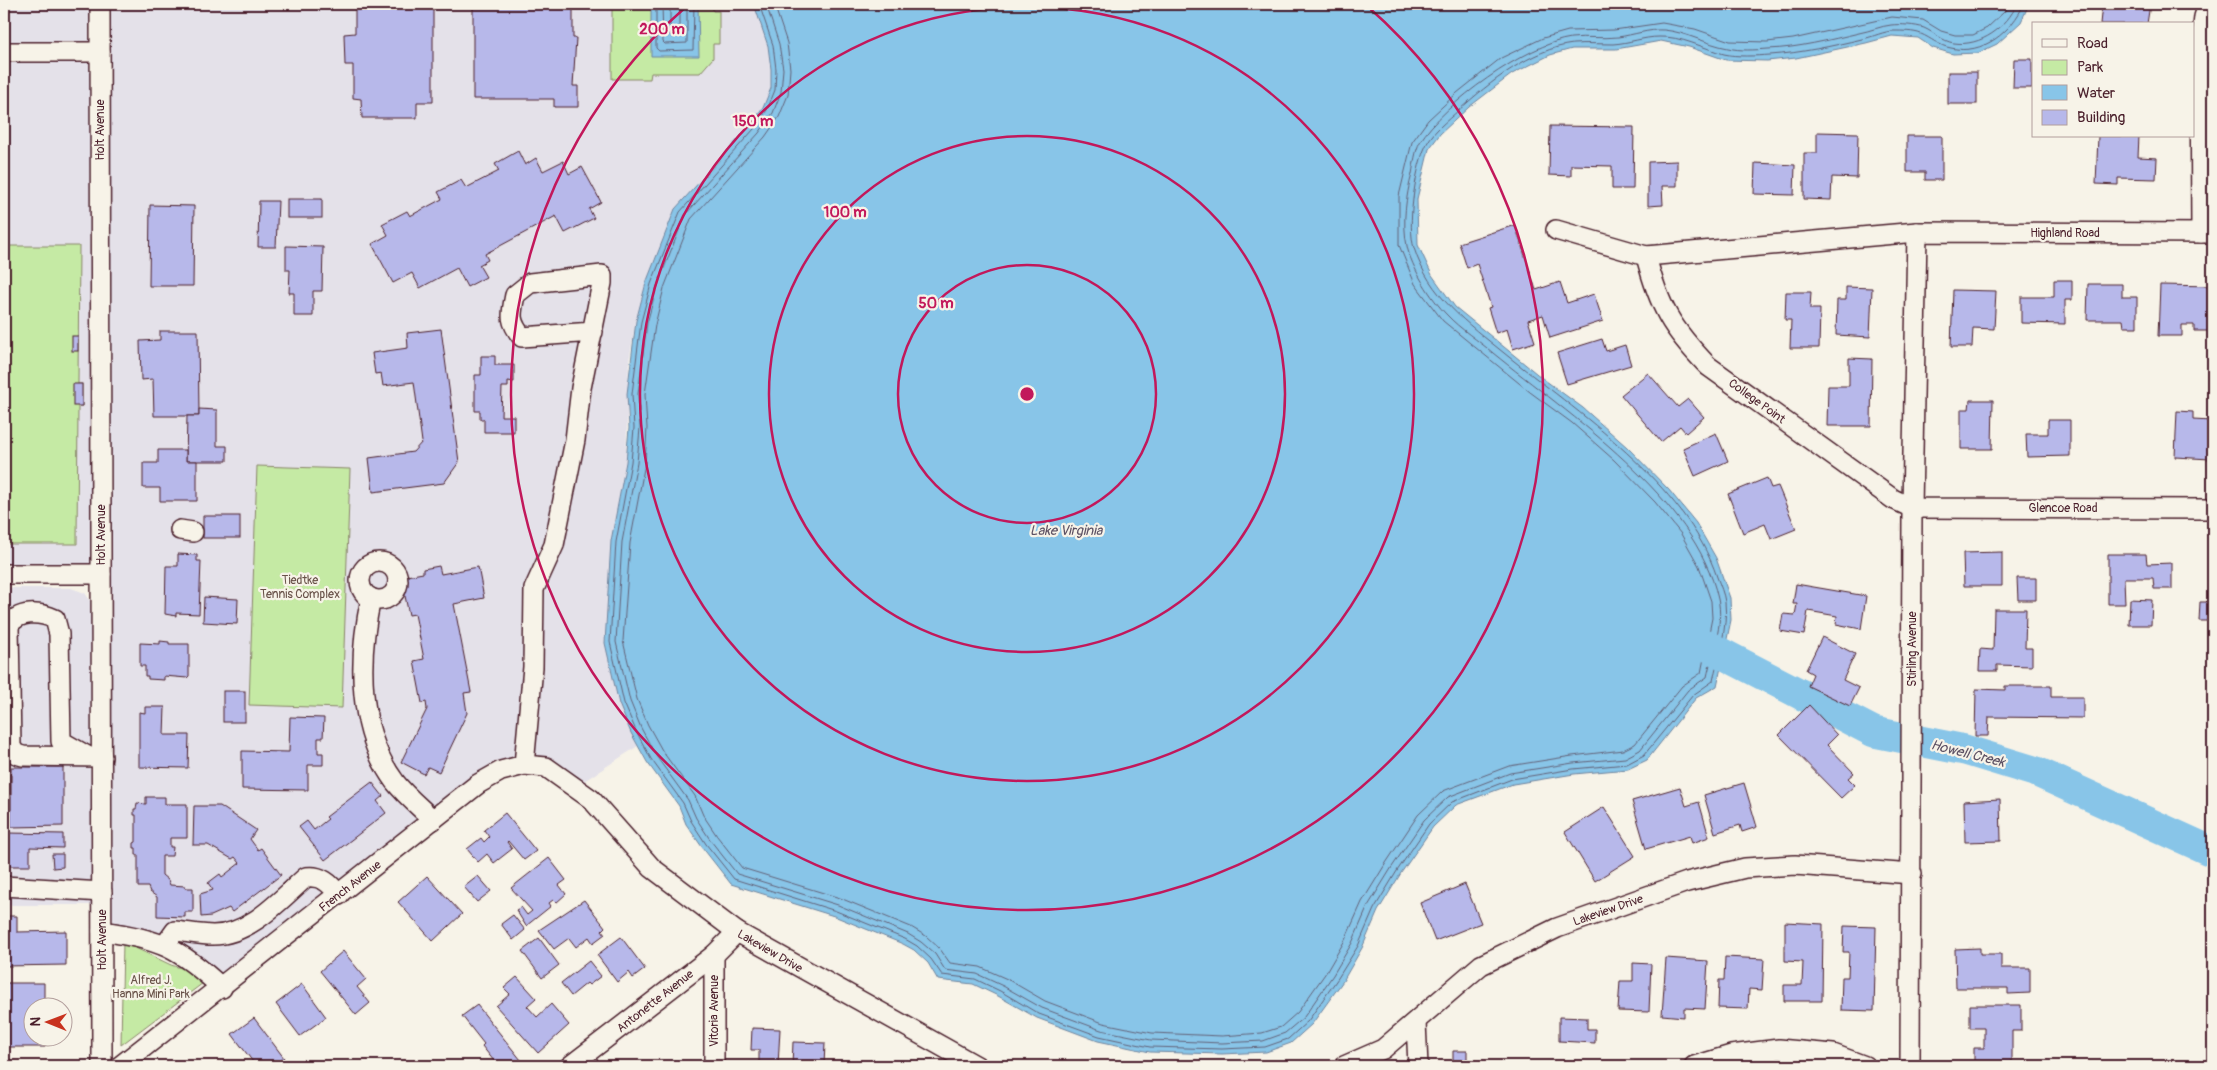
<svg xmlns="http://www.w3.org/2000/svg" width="2217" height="1070" font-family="Pangolin,sans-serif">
<rect width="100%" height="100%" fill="#f7f3e8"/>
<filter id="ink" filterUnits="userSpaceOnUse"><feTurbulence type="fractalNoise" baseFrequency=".02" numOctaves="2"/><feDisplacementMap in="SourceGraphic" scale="10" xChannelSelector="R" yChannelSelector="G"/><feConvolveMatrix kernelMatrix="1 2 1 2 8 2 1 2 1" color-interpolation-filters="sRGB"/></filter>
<g filter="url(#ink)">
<g fill="#e4e1e9">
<path d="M4,4h750l14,42 3,23v19l-8,20 -13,18 -75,83 -29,74 -10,38 -7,40 -3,101 -15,79 -6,102 14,61 19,42 -57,37 -67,-24 -289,215h-8l-98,-46 -6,-7 -3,-10v-348h-106z"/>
<path d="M4,588h67l14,5 6,9 2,303h-89z"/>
</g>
<g fill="#c5eaa4" stroke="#888468">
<path d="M612,4h100l1,7h6v33h-6v14l-13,15h-49l-1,6h-38z"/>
<path d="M4,246h75l-1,138h4v22h-4l-1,138h-73z"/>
<path d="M257,466l93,3 -8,239 -93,-3z"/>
<path d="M123,942l48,23 40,12 -90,68z"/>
</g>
<g fill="#88c5e8" stroke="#6f839c">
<path d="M651,4h47l1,52h-48z"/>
<path d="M754,4h1275l-8,18 -24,22 -19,9 -25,1 -20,-6 -15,-10 -26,-2 -26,7 -70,15 -29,3 -41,-1 -37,-13 -28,-6 -45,8h-44l-22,6 -38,19 -43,33 -29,27 -11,15 -12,50 1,46 14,30 23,32 87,71 41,30 44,39 42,43 27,33 20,35 14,40 1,22 -14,66 -21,12 -49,62 -19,9 -54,5 -61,10 -57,21 -23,22 -32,46 -23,38 -16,37 -19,33 -31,43 -21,19 -25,9 -44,2 -72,-2 -52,-11 -61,-23 -39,-22 -25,-12 -35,-4 -10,-17 -14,-13 -11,-6 -69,-28 -103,-32 -29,-37 -16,-23 -7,-18 -32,-44 -16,-29 -12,-29 -14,-61 6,-102 15,-79 3,-34 -2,-34 9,-73 10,-38 29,-74 75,-83 13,-18 8,-20v-19l-3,-23z"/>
</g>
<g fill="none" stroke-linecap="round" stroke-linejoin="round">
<g stroke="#636177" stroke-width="1">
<path d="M656,4v44l3,3 34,-1 1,-46"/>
<path d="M662,4l1,38 2,2 22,-1v-39"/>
<path d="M670,4v31l3,2 7,-2v-31"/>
<path d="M759,4l14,41 3,24 -1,21 -8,20 -13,19 -74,83 -29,72 -10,38 -9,72 2,34 -3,34 -15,80 -6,100 14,61 12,28 15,28 32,44 8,18 15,23 28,35 102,32 69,28 12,7 14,13 11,16 33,4 25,12 39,23 60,22 51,11 72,2 43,-2 23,-8 20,-18 30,-43 20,-32 16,-37 23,-38 32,-47 23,-22 60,-23 61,-10 54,-5 17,-9 49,-60 20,-14c5,-25 15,-53 12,-79 -1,-8 -5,-17 -8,-25 -31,-93 -140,-165 -213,-224 -37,-30 -75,-57 -90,-105 -7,-23 1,-75 10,-98 6,-17 23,-29 35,-40 30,-27 72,-61 114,-66 13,-1 27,0 40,0 16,-1 31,-7 46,-7 22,-1 44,11 65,17 13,3 32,2 46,1 31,-2 62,-9 92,-16 11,-2 22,-8 32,-8 8,0 20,0 27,3 10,4 18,12 30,14 32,8 61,-17 73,-44"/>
<path d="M766,4l13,40 4,25 -2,23 -8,21 -14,20 -74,82 -28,71 -10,37 -9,71 2,34 -3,35 -15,79 -6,100 14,59 11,27 15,28 32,44 8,18 15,23 26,33 101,31 70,29 13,8 14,12 10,16 32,4 26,12 39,22 59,22 50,10 71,3 41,-2 22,-8 19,-16 29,-42 19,-32 16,-37 24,-39 32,-47 24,-23 62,-24 63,-10 52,-5 15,-8 48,-60 19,-13c5,-24 17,-53 11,-78 -22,-101 -149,-184 -225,-246 -15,-13 -33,-24 -46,-38 -15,-15 -36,-48 -40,-69 -5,-23 -1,-50 5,-72 2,-11 3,-23 8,-32 23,-38 107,-98 151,-104 15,-2 31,1 47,-1 15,-2 31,-8 46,-7 22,2 42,14 64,18 12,3 27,2 40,1 30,-1 61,-9 91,-16 11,-2 22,-7 32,-8 9,-1 25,0 33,3 11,5 18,13 30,15 27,4 53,-16 63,-39"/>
<path d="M774,4l13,39 3,26 -2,26 -9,22 -14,20 -74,82 -27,69 -9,37 -10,69 2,34 -2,35 -15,80 -7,98 14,58 11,26 15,27 32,44 8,19 14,21 25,32 98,30 71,29 15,9 14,13 10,14 30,4 27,12 38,22 58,22 49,10 70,3 40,-3 19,-6 17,-15 29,-41 18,-31 17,-38 24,-39 32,-48 25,-24 66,-25 63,-10 51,-6 12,-6 47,-58 19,-13 11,-55 -1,-17 -12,-35 -18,-32 -26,-32 -41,-42 -42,-37 -42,-31 -87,-71 -28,-37 -16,-39v-49l13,-54 16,-22 29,-27 44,-35 42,-20 25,-7 46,-1 48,-7 33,6 35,12 37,1 26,-3 99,-22 31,3 18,11 14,4h18l14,-7 18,-17 4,-7"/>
</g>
<path stroke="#88c5e8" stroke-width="31" d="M1686,635l188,97 91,18 72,22 176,80"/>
</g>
<g fill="#b7b8ea" stroke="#4a1f2b">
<path d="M355,4h78v98h-16v16h-55l-1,-19 -8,-1v-33h-8l-1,-31 11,-1z"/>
<path d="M473,4h100v34h3l-3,48h5v21h-24v-8h-81z"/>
<path d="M2102,4h48l-3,20h-47z"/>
<path d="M2014,59h18v29h-19z"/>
<rect x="1948" y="72" width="29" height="32"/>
<path d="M1550,126l84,1 -1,62h-21v-23l-41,-1v11l-22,-1z"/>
<path d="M1817,132l41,1 -1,45 -25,-1 -1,23 -27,-1v-46h13z"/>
<path d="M1907,136h35v44h-17v-8h-18z"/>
<path d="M2098,136h41l-1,21 19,1 -1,21 -38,-1v7l-22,-1z"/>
<path d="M518,151l7,14 11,-7 7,13 20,-10 6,13 13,-7 19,35 -12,7 5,9 -29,15 -9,-17 -71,38 3,6 -9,5 7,12 -19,10 -10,-19 -37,20 -8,-15 -19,10 -21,-39 16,-9 -6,-11 25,-13 3,5 32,-17 -4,-7 23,-12 5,8 33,-17 -4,-7z"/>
<path d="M1677,161v25h-15l1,19 -15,1v-44z"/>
<path d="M1755,163l40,2 -1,30 -40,-1z"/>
<rect x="287" y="199" width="35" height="19"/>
<path d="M259,201h19l-2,46h-18z"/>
<path d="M150,205l44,1 -1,80h-44z"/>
<path d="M1515,225l21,65 24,-8 7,21 27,-9 9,27 -53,17 -7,-23 -15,5 7,22 -22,7 -6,-20 -11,4 -8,-25 3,-1 -14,-43 -10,4 -8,-25z"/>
<path d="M286,246l37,1 -1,44h-9v25h-19v-23h-5l1,-23h-4z"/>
<path d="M2054,280h18v20h-7v24l-44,-1v-26h33z"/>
<path d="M2088,284h34v13h15v30h-13l-1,-7h-36z"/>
<path d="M2160,285l53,1v45h-19v-6h-12v11h-24z"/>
<path d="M1846,287l26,1 -2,49 -34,-2 1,-35h9z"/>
<path d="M1953,290l43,1 -2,38 -21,-1 -1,19h-21z"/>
<path d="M1786,292h25l-1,17h10l-1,39h-29l1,-28h-6z"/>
<path d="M441,329l18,133 -15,21 -71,9 -4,-34 44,-6 9,-10 -8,-60 -31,4 -2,-13 -6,1 -3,-21 36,-5 -1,-15z"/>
<path d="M160,331h38l1,85h-45l-1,-37 -12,1 -1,-39 20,-1z"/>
<rect x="72" y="336" width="6" height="15"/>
<path d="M1602,339l4,12 19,-6 6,20 -64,19 -10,-31z"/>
<path d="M481,356h14v9h19v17l-6,-1v6h-6l-1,29h13v16h-30v-13h-4v-8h-5v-36h6z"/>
<path d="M1849,358l23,1 -1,67h-44l1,-40h21z"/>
<path d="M1648,373l30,34 10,-8 16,18 -18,16 -6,-7 -19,16 -40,-47z"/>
<rect x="73" y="384" width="9" height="22"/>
<path d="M1970,400h23l-1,49h-31v-40h8z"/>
<path d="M199,409l18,1v36h10v15h-41l1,-45h12z"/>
<path d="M2177,411l16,1v8l18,1 -1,38 -35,-2z"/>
<path d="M2048,420h22v36l-43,1 -1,-23h22z"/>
<path d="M1716,433l12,28 -33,15 -12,-28z"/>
<path d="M158,450h28v11h11v40h-37v-13h-17v-25h15z"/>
<path d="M1767,478l4,10 7,-2 18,43 -25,10 -6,-15 -22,9 -15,-39z"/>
<rect x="203" y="516" width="37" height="22"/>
<path d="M2002,552v34h-38l-1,-33z"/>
<path d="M178,554l19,1v6h4l-2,53 -23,-1v3l-11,-2 1,-48h12z"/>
<path d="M2108,554h38l1,10 25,-1v26h-18l-1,-11h-29l1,26h-17z"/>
<path d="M439,566l2,8 37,-7 6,31 -30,6 17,88 -7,1 3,20 -28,59 -11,-5 -4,7 -23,-12 26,-53 -1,-7 -4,1 -8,-42 10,-2 -9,-45 -6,1 -8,-38 22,-4v-4z"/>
<path d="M2017,578h19v22h-18z"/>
<path d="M1796,584l70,12 -5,33 -25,-5 1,-8 -29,-5 -4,24 -24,-4 3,-17 12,1 2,-11h-4z"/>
<path d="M2208,587h5v34h-14l1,-19h8z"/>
<path d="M204,597l34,2 -1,25 -34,-2z"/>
<path d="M2130,599l22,1 -1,25h-22z"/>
<path d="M1994,609h32l-1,39h7v18l-35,-1v6h-18l1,-22 13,1z"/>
<path d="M1822,637l33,17 -12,26 16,8 -9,18 -42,-20 5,-12 -7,-4z"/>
<path d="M160,641l9,1v2h20v32l-2,2 -23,-2v4l-16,-1v-3h-3v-10h-5v-23l20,1z"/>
<path d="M2005,686h46v11h32v21l-94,-1 -1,19h-13l1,-47 29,1z"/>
<rect x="223" y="691" width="22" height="31"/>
<path d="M1809,705l28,30 -10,10 27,28 -6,5 7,7 -14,13 -62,-63z"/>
<path d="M145,707h20l-1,28h25l-1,33 -49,-1v-55l6,1z"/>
<path d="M290,717l34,1 -1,20h-5v15h5v12h-15v25l-66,-1v-38l47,1z"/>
<path d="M11,767h52v59l-52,1z"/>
<path d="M4,781h1l1,40h-2z"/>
<path d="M372,782l11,14 -6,5 9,12 -61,47 -26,-33 8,-6 7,9 14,-11 -2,-2z"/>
<path d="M1744,783l13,44 -15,5 -2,-7 -25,8 -11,-38z"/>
<path d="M1680,787l6,19 13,-4 10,35 -17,6 -2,-7 -44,13 -14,-48z"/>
<path d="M146,797h19v7h22v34h-17v9h3l-1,9h-10v19l6,5 2,5 15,1v2h8v24h-8v5l-28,-1v-19l-7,-5 -2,-5h-10v-32h-2v-7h-2v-5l2,-1v-27h-2v-6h2l1,-6 9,1z"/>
<path d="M2000,799l1,42 -36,1 -1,-41z"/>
<path d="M194,806h26l36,24 -6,9 8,11 3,-2 20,27 -49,37 -3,-4 -18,8 -10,1 -1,-23 13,-4 -5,-7 12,-9 2,3 18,-14 -5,-6 -3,2 -24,-14h-15z"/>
<path d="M1604,807l31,49 -40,25 -30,-49z"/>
<path d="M505,813l31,38 -12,9 -16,-19 -1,1 5,7 -18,14 -7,-9 -9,8 -11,-13 14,-11 3,4 5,-5 -5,-7z"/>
<path d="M8,833l55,1v14l-33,-1v19h-22z"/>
<path d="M52,854h11v13l-10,1z"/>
<path d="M549,858l17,22 -7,5 7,9 -10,9 -3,-3 -4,3 2,3 -25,20 -10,-16 5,-3 6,8 5,-4 -21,-23z"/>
<path d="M427,876l35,38 -29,27 -35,-39z"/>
<path d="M478,876l13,15 -14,11 -13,-15z"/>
<path d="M1465,884l16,39 -46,18 -15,-38z"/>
<path d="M584,900l21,27 -3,3 3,4 -12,9 -4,-6 -13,10 -7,-9 -15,11 -15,-19z"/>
<path d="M513,915l12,15 -12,10 -12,-16z"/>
<path d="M4,916h13v16l49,-1v34l-62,1z"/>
<path d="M1785,922l38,2 -1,77h-38v-16h18l1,-23 -18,-1z"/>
<path d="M1844,926l32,1 -2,84 -33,-1 1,-33h6l1,-25h-6z"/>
<path d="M621,937l24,32 -12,9 -4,-6 -12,10 -20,-27z"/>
<path d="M539,938l20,27 -17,13 -20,-27z"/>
<path d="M1980,948v6h21v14h29v25l-22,1v-6h-52l-1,-39z"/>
<path d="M343,951l23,28 -9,8 13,16 -14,12 -36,-44z"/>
<path d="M1725,957l39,2 -2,31 -13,-1 -1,20 -30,-1 1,-28h5z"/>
<path d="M1666,958l42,3 -3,48 -21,-1v9l-22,-2z"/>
<path d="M589,961l12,15 -12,9 -2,-2 -16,13 -10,-13z"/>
<path d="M1633,963l18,1 -2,48 -31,-1 2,-30h13z"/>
<path d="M517,977l19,21 -9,8 10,11 14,-13 18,21 -31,28 -42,-47 14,-12 -6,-6z"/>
<path d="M4,983h40v25h-12v30h13v9h-41z"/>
<path d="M302,984l24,33 -26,19 -24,-32z"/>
<path d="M477,1005l44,55 -9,6h-14l-16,-20 2,-2 -22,-28z"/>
<path d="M1970,1005h51v26h-9v35h-38v-18h10v-20h-14z"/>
<path d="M1559,1017l28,1v11h8v14l-36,-2z"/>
<path d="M254,1018l30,40 -5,3 4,5h-27l-24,-32z"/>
<path d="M752,1028l28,1 -2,37h-19v-16h-8z"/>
<path d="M793,1042l32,1 -1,23h-32z"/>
<path d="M1453,1051h14v14l31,1h-45z"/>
</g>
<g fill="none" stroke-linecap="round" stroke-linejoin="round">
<g stroke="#4a1f2b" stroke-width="22">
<g id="minor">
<path d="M100,4l2,1062"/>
<path d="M4,52h96"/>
<path d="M1556,230l90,26 271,-24 296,1"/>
<path d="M2201,233l-1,-181 4,-35 4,-13"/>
<path d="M1646,256c13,51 26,73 62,110l185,133 19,9 301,1"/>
<path d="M180,530l13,2"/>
<circle cx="379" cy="581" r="19"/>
<path d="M4,574h97"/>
<path d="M371,598c-13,60 -14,133 24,184 11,14 26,26 38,38"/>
<path d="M89,757l-28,-16 -2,-107 -4,-15c-15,-7 -37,-9 -46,7l2,121 5,7 7,2 79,1"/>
<path d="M524,765l9,-98 1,-78 20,-44 21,-105 6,-52 21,-105v-8l-72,8 -15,12c-4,20 -6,26 7,42l71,-5"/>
<path d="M4,886l98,6"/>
<path d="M102,931c58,8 77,17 120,57"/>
<path d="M165,945l10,-14c12,1 25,4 38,4 37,0 68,-36 93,-58 15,-2 24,6 33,18"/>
<path d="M714,955v111"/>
<path d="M1416,1022l2,44"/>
<path d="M120,1066l358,-282 23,-13 23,-6 22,2 45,32 61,69 85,64 240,134"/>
<path d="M570,1066l144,-111 23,-23"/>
<path d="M1344,1066l39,-17 98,-84 76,-37 130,-46 58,-14 50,-3 117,9"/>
<path d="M1694,1066l37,-11 48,-6 54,5 32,12"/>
<path d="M1910,1066l2,-558 5,-276"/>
</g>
</g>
<use href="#minor" stroke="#f7f3e8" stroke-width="19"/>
</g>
</g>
<g fill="none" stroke="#c2185b" stroke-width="2.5">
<circle cx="1027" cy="394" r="129"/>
<circle cx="1027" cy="394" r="258"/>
<circle cx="1027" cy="394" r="387"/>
<path d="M1366 5A516 516 0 1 1 688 5"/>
</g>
<g text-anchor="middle" stroke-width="4.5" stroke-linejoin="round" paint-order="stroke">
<g font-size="12" fill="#4a1f2b" stroke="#f7f3e8">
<text transform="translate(100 130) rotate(-90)" y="4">Holt Avenue</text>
<text x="2065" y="237">Highland Road</text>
<text transform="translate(1757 401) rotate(36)" y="4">College Point</text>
<text x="2063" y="512">Glencoe Road</text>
<text transform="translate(101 535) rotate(-90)" y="4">Holt Avenue</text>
<text transform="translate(1912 649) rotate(-90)" y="4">Stirling Avenue</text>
<text transform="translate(350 886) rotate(-38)" y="4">French Avenue</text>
<text transform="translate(1608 910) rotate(-19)" y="4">Lakeview Drive</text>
<text transform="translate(102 940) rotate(-90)" y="4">Holt Avenue</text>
<text transform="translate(770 951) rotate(30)" y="4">Lakeview Drive</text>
<text transform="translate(655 1001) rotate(-38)" y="4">Antonette Avenue</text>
<text transform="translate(714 1011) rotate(-90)" y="4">Vitoria Avenue</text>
</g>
<g font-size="12" fill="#695249" stroke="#f7f3e8">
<text x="300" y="584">Tiedtke<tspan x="300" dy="14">Tennis Complex</tspan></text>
<text x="151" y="984">Alfred J.<tspan x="151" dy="14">Hanna Mini Park</tspan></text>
</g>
<g font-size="14" font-style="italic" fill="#5d5164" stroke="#f7f3e8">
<text x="1066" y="535">Lake Virginia</text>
<text transform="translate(1968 753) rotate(14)" y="5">Howell Creek</text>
</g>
</g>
<circle cx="1027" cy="394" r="8" fill="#c2185b" stroke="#f7f3e8" stroke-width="2.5"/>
<g font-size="15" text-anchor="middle" font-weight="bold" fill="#c2185b" stroke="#f7f3e8" stroke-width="4.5" stroke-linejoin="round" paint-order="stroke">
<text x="662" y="34">200 m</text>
<text x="753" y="126">150 m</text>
<text x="845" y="217">100 m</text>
<text x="936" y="308">50 m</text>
</g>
<rect width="2217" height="1070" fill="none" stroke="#f7f3e8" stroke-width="20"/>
<rect x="10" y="10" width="2197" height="1050" fill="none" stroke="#4a1f2b" stroke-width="2" filter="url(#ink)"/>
<rect x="2032" y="22" width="162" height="115" fill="#f7f3e8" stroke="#b29e9c"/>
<rect x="2042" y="39" width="25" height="8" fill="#f7f3e8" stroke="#b29e9c"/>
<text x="2077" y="48" font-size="15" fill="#4a1f2b">Road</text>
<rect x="2042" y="60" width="25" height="15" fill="#c5eaa4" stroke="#b29e9c"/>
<text x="2077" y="72" font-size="15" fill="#4a1f2b">Park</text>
<rect x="2042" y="85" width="25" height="15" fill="#88c5e8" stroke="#b29e9c"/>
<text x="2077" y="98" font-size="15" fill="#4a1f2b">Water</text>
<rect x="2042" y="110" width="25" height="15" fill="#b7b8ea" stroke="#b29e9c"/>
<text x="2077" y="122" font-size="15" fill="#4a1f2b">Building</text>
<g transform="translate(48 1022) rotate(271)"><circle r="24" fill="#f7f3e8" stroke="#b29e9c"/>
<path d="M0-4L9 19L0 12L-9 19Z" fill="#c8321e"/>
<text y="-8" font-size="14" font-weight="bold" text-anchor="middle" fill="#4a1f2b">N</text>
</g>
</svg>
